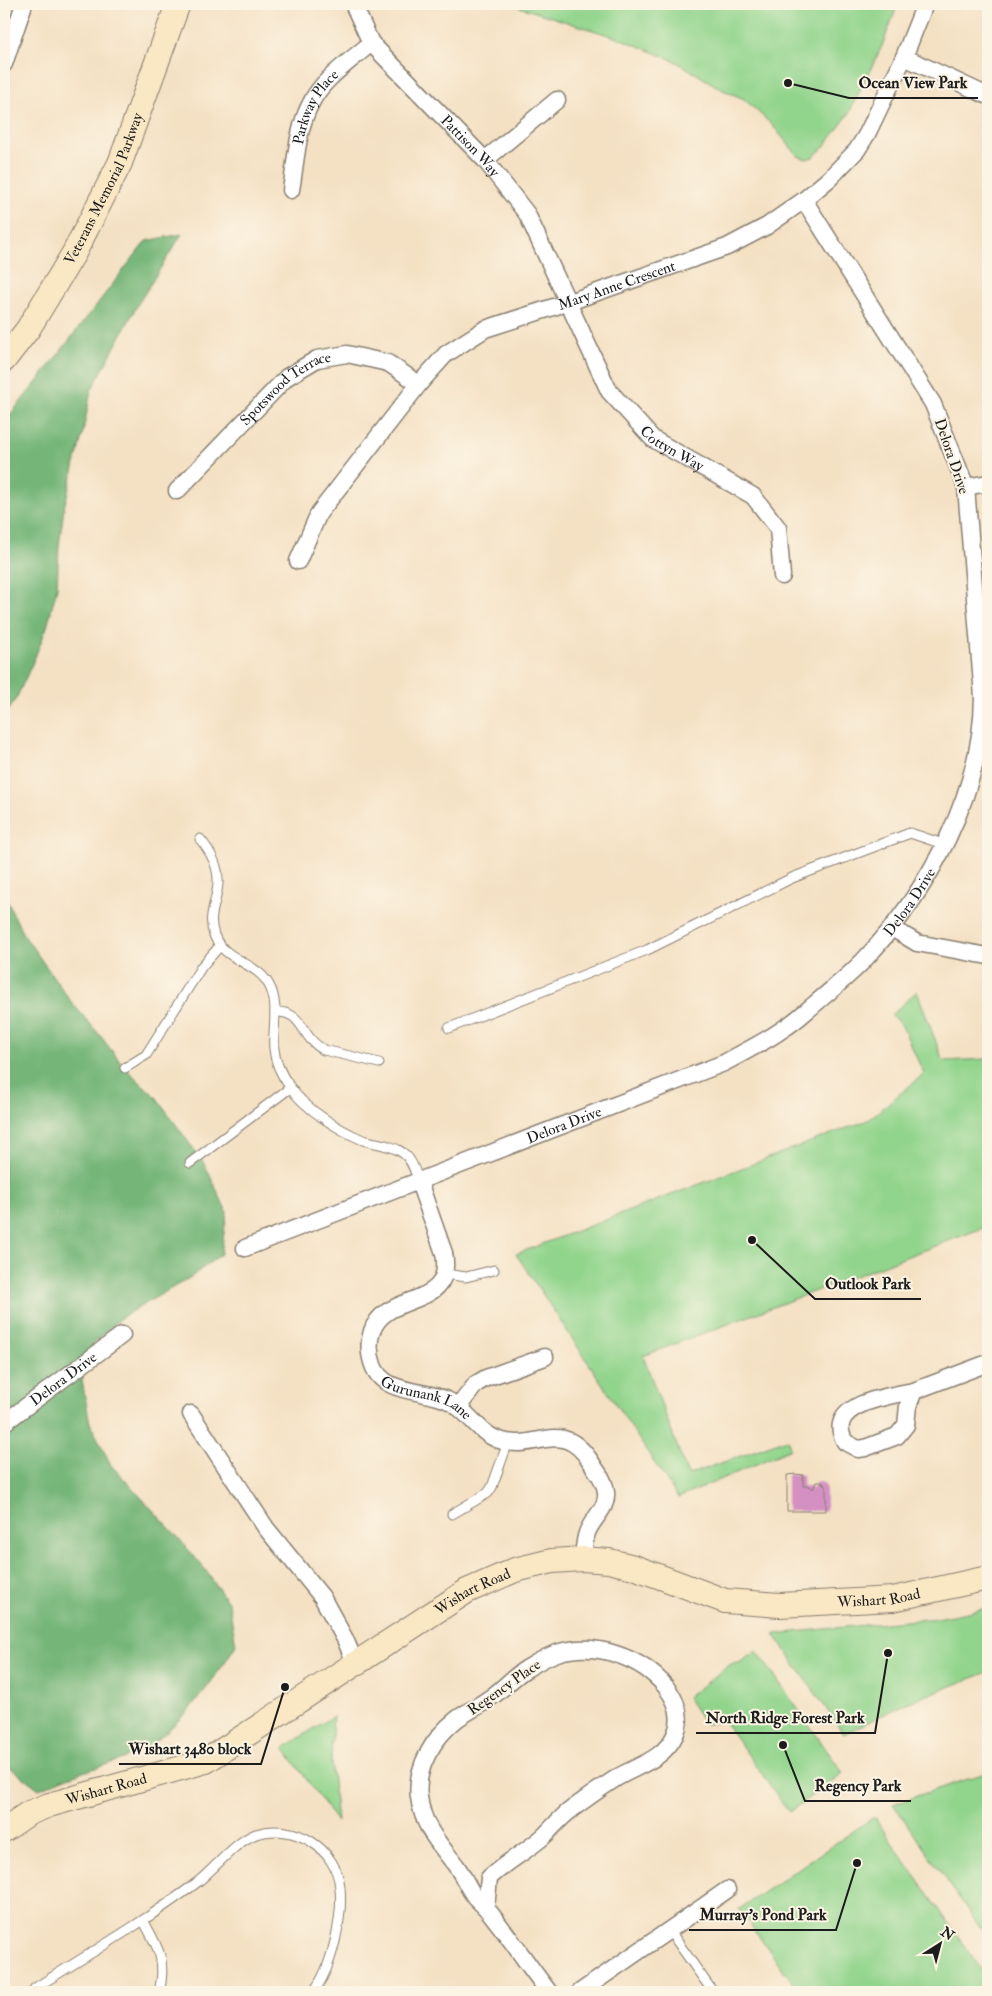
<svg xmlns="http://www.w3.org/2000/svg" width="992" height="1996" font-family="'IM FELL Double Pica',serif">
<rect width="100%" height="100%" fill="#fcf5e5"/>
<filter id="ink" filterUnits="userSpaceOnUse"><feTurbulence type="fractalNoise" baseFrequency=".02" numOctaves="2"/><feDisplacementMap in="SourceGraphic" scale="10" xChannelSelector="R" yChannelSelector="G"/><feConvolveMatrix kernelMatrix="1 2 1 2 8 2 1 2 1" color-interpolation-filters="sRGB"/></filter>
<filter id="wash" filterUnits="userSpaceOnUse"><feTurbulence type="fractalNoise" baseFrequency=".0096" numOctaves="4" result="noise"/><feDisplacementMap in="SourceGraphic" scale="20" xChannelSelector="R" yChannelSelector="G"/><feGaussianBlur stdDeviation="1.12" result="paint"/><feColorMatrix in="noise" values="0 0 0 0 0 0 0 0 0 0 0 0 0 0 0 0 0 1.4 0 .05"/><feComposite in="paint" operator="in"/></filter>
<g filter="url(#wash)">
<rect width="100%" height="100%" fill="#f4e1c4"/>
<g fill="#91d48c" stroke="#567854">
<path d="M510,4h388l-16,42 -34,69 -24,32 -11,10 -7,2 -8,-3 -26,-31 -28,-26 -21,-9 -48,-29 -54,-22z"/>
<path d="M917,991l26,70 45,-2v167l-345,130 45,119 99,-36 4,10 -113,49 -162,-244 352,-134 56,-46 -22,-48 -11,-11z"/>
<path d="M988,1608v64l-84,32 -60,30 -70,-100 163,-16z"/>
<path d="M757,1651l86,122 -54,39 -65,-91 -19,3 -18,-27 44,-33 8,-1z"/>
<path d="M333,1716l-2,45 6,61 -53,-74z"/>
<path d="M988,1772v167l-95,-135z"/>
<path d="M874,1817l114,162v13h-199l4,-9 -54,-74z"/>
</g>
<g fill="#74b678" stroke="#48694a">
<path d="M182,234l-44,70 -47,87 -8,41 -19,76 -5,38 -2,42 -10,39 -14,35 -16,35 -13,21v-296l32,-39 110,-142z"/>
<path d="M4,894l19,40 49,69 27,31 26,34 32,30 48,67 22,47 -6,42 -30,23 -69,40 -29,27 -11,37 8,42 21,42 64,69 29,34 25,36 7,41c-24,38 -50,74 -87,101 -19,13 -52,21 -75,29 -12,4 -23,10 -35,14l-35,-26z"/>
</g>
<g id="blocks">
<path fill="#d490c2" d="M795,1474l8,1v11h7l3,3 3,-7h6l4,4v25h-39v-36z"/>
</g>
</g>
<g filter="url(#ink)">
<use href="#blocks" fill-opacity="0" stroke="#887e70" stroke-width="1"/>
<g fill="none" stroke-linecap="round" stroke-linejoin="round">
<g stroke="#887e70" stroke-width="11">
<g id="lane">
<path d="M200,839c10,12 19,27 18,44 -1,19 -11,33 -4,52 10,26 43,27 55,50 11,20 3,44 5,64 1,14 8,27 16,38 15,22 49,43 73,53 13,4 28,4 40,13 9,6 12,19 16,29"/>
<path d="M275,1012c30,-1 24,25 49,38l55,13"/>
<path d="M449,1028l198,-78 145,-72 118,-45 33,11"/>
<path d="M125,1068l21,-13 56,-89 18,-20"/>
<path d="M190,1163l100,-75"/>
<path d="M445,1274l21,3 28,-7"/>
<path d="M452,1514l36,-21 4,-6 16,-45"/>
<path d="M143,1920c15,27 24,41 16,72"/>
<path d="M669,1930l44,62"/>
<path d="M32,1992l3,-4c54,-34 109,-66 160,-104 19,-14 39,-42 61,-50 38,-12 81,14 84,54 3,29 -8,81 -27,104"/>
</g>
</g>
<g stroke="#887e70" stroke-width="19">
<g id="street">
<path id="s1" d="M353,4l18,39 114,117 42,54 82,177 44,48 100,57 25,32 4,48"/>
<path d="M904,57l84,39"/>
<path d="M4,64l20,-60"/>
<path d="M485,160l72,-60"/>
<path id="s2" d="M291,190c5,-29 6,-61 20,-87 11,-24 41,-43 60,-60"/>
<path d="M966,487l22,-4"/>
<path id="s3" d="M177,491l110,-114 30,-18 30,-5 41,9 31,21"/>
<path id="s4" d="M298,561l21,-48 100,-129 27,-30 39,-25 84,-27 158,-55 40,-21 37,-26 26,-22 27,-28 10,-16 37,-77 21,-53"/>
<path d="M892,928l25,15 71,13"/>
<path id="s5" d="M419,1182l25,71c11,58 -58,37 -72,78 -4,12 -3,23 1,34 10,30 52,24 76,36 19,9 29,32 50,39 38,13 62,-24 92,22 6,10 14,18 15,30 2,17 -14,26 -19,41 -3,8 -3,17 -4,26"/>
<path id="s6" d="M245,1248l479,-185c20,-11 41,-21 59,-34 12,-7 22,-17 33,-26 16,-14 33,-27 48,-43 65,-69 118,-167 119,-263l-17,-210 -33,-83 -129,-204"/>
<path d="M914,1391l-6,15 -2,19 -9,11 -32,12 -7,1 -13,-7c-22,-38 44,-46 69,-51z"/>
<path d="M914,1391l74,-28"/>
<path d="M458,1407l18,-23 10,-6 59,-21"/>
<path d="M191,1414l75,114 56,69 23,42 11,26"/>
<path id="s7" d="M4,1423l118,-88"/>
<path d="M486,1908l3,-30c17,-16 38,-27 55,-42 9,-9 17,-19 28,-27 15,-11 30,-22 46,-32 21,-12 46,-18 57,-42 8,-17 2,-34 -9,-48 -25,-30 -71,-46 -109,-34 -10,3 -21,10 -31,16 -13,8 -23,20 -36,29 -11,8 -23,14 -33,21 -23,18 -42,48 -38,78 4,31 21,47 38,70 7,10 11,21 18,30 4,4 8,8 12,12 22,27 41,56 62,83"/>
<path d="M580,1992l147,-102"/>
</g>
</g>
<g stroke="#887e70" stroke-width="26">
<g id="secondary">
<path id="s8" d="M4,360l24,-31 46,-76 46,-90 58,-159"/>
<path id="s9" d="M4,1830l25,-17 20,-8 157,-44 261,-170 48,-21 37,-9 31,-2 26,2 25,6 91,34 55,4 113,-6 95,-21"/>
</g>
</g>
<use href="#lane" stroke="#fff" stroke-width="9"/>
<use href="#street" stroke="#fff" stroke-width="16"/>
<use href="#secondary" stroke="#fae7c3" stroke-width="24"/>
</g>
</g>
<g text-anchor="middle" stroke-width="4" stroke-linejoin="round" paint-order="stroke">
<g font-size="15" fill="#1c1c1c" stroke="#fcf5e5">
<text dy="5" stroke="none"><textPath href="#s2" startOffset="88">Parkway Place</textPath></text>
<text dy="5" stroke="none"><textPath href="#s1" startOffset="186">Pattison Way</textPath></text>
<text dy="5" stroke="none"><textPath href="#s8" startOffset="199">Veterans Memorial Parkway</textPath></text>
<text dy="5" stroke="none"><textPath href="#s4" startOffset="441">Mary Anne Crescent</textPath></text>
<text dy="5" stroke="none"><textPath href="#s3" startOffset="151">Spotswood Terrace</textPath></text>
<text dy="5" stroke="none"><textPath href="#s1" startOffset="556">Cottyn Way</textPath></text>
<text transform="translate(952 456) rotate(71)" y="5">Delora Drive</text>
<text dy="5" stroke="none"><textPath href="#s6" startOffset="762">Delora Drive</textPath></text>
<text dy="5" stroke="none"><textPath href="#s6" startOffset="342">Delora Drive</textPath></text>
<text dy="5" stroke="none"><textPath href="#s7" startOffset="74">Delora Drive</textPath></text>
<text dy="5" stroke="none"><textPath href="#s5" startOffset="292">Gurunank Lane</textPath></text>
<text dy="5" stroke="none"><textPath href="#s9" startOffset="531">Wishart Road</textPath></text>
<text dy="5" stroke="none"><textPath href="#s9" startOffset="951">Wishart Road</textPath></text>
<text transform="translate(504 1687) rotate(-35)" y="5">Regency Place</text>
<text dy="5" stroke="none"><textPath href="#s9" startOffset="111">Wishart Road</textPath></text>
</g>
</g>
<path fill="none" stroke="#1c1c1c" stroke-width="2" d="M788 83L849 98H978M752 1240L815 1299H921M888 1653L875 1733H696M285 1687L261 1764H119M783 1745L805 1801H911M857 1863L836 1930H689"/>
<g fill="#1c1c1c" stroke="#fcf5e5" stroke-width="2">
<circle cx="788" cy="83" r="5"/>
<circle cx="752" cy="1240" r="5"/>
<circle cx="888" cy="1653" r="5"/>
<circle cx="285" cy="1687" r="5"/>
<circle cx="783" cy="1745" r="5"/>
<circle cx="857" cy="1863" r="5"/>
</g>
<g font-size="16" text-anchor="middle" font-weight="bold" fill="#1c1c1c" stroke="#fcf5e5" stroke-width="4" stroke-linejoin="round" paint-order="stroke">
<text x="913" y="88">Ocean View Park</text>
<text x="868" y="1289">Outlook Park</text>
<text x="785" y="1723">North Ridge Forest Park</text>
<text x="190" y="1754">Wishart 3480 block</text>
<text x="858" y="1791">Regency Park</text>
<text x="763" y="1920">Murray's Pond Park</text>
</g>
<rect width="992" height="1996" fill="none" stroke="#fcf5e5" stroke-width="20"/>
<g transform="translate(940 1944) rotate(36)" stroke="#fcf5e5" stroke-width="4" paint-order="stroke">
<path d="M0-4L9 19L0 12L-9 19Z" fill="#1c1c1c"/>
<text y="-8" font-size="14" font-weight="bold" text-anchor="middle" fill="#1c1c1c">N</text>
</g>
</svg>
